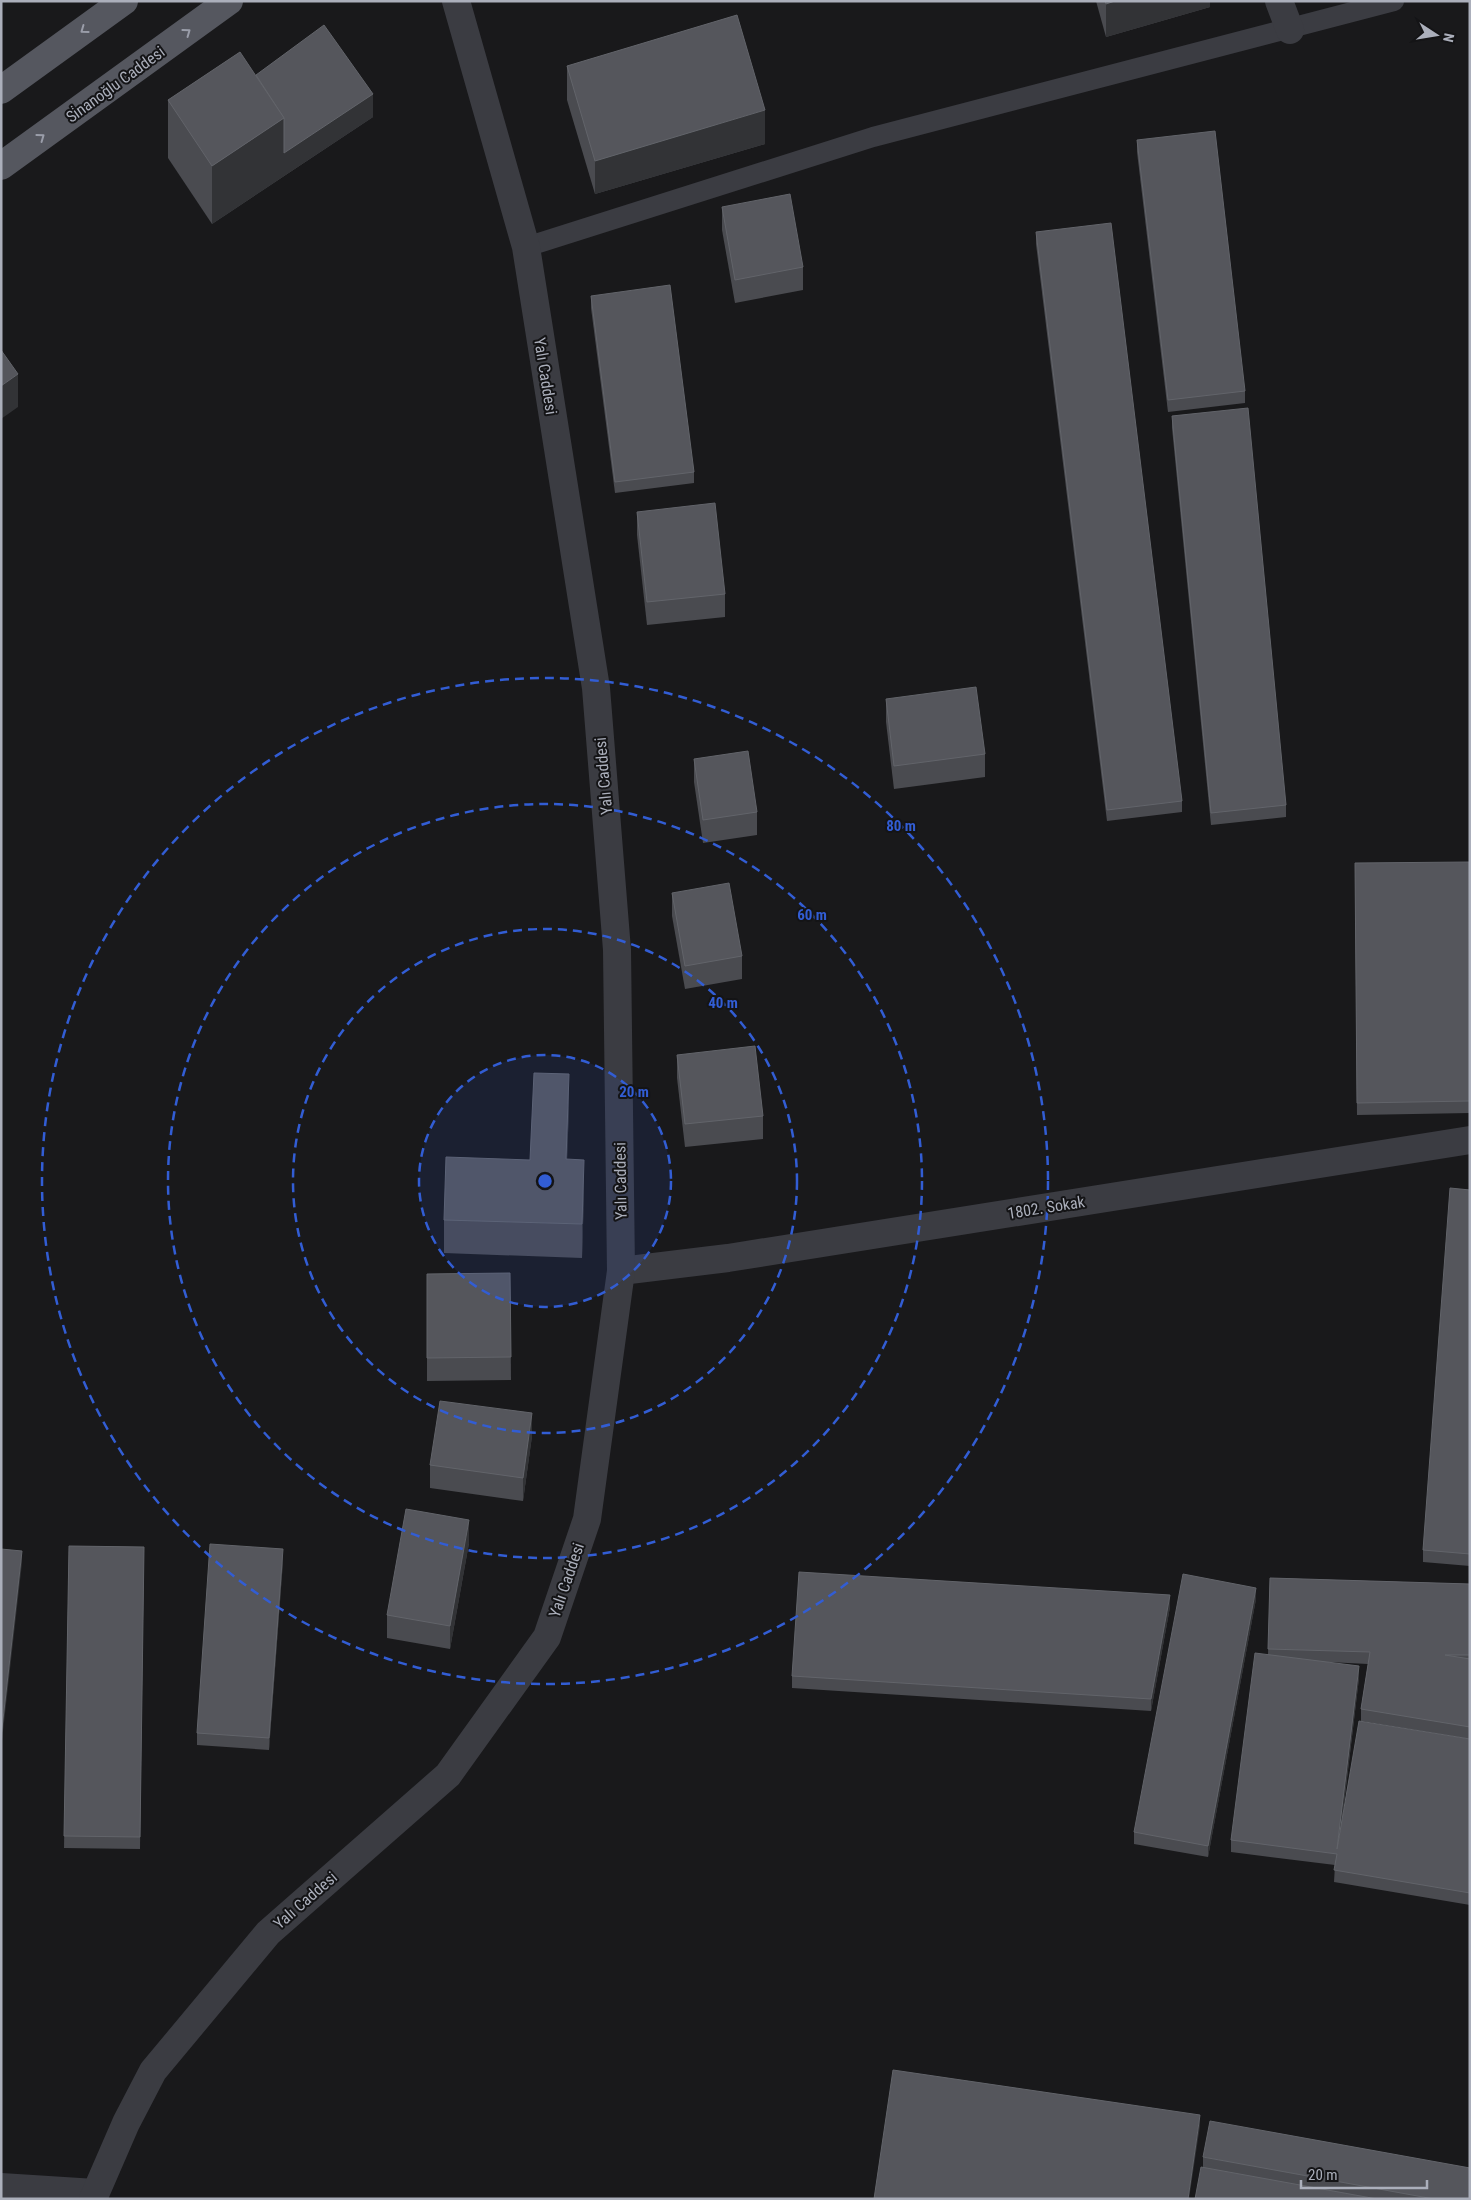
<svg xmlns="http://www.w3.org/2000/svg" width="1471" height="2200" font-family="'Roboto Condensed',sans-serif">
<rect width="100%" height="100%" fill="#19191b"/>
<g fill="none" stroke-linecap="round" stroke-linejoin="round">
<path stroke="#3b3c42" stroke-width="20" d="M526,247l347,-110 521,-136"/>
<g stroke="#3b3c42" stroke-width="28">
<path d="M1279,1l11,29"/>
<path d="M1,2187l94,6"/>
</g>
<g stroke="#3b3c42" stroke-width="28">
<path d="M621,1271l107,-13 742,-118"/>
<path d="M93,2199l33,-76 27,-52 115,-138 180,-158 99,-138 40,-118 34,-248 -4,-321 -21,-262 -70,-441 -70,-246"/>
</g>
<g stroke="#55575f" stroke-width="28">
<path d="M1,90l123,-89"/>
<path d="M1,166l228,-165"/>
</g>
</g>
<g fill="#4a4b50">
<path d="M1096,1h114v6l-104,30z"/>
<path d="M567,66l198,78 -170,50 -28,-94z"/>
<path d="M256,75l117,42 -161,107 -44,-66v-58z"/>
<path d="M1137,140l108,251v12l-77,9 -31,-260z"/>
<path d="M722,207l81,60v23l-68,13 -13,-73z"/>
<path d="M1036,232l146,569v11l-75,9 -71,-577z"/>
<path d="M591,296l103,176v11l-79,10 -24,-185z"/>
<path d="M1172,416l114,389v12l-75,8 -39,-397z"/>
<path d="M637,512l88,82v23l-78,8 -10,-90z"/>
<path d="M886,699l99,55v23l-91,12 -8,-67z"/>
<path d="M694,759l63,53v23l-54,8 -9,-61z"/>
<path d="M1355,863l115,43v207l-113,2z"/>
<path d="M672,893l70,63v23l-57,10 -13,-73z"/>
<path d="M677,1055l86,61v23l-78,8 -8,-69z"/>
<path d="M569,1107l-2,52 17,34 -2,65 -138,-5v-33l86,-60z"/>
<path d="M1470,1190v376l-47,-4v-12z"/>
<path d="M510,1273l1,107 -84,1v-107z"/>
<path d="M532,1436l-9,65 -93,-13v-23z"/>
<path d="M469,1543l-19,106 -63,-11v-23z"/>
<path d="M69,1546l75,1 -4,302 -76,-1z"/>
<path d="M283,1561l-14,189 -72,-5v-12z"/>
<path d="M1270,1578l200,6v155l-109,-18v-12l7,-45 -40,-2 31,16 -17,143 128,-82v166l-136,-23 1,-17 -104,-13v-12l37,-185z"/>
<path d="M1256,1599l-48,258 -74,-13v-12z"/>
<path d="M1170,1607l-19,104 -359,-23v-12z"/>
<path d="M1203,2157l267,42h-275l8,-32z"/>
</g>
<g fill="#323336">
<path d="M1115,1h95v6l-104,30v-33z"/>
<path d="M373,94v23l-161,107v-58l72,-48z"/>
<path d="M765,110v34l-170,50v-33z"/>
<path d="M18,374v33l-17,12v-33z"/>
<path d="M569,1074v33l-3,86v-34z"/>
<path d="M584,1160v33l-2,65v-34z"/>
<path d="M532,1413v23l-9,65v-23z"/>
<path d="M469,1520v23l-19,106v-23z"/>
<path d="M283,1549v12l-14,189v-12z"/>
<path d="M22,1551v12l-21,186v-12z"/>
<path d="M1256,1588v11l-48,258v-11z"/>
<path d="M1170,1595v12l-19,104v-12z"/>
<path d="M1359,1666v12l-22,182v-11z"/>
<path d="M1200,2115v11l-11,73h-1z"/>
</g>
<g fill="#55565c" stroke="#62646a">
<path d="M1105,1h10l-9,3z"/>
<path d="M737,15l28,95 -170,51 -28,-95z"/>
<path d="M324,25l49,69 -89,59v-35l-28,-43z"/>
<path d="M240,52l44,66 -72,48 -44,-66z"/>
<path d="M1215,131l30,260 -77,9 -31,-260z"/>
<path d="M790,194l13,73 -68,13 -13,-73z"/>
<path d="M1111,223l71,578 -75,9 -71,-578z"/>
<path d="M670,285l24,187 -79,10 -24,-186z"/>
<path d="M1,350l17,24 -17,12z"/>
<path d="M1248,408l38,397 -75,8 -39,-397z"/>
<path d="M715,503l10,91 -78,8 -10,-90z"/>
<path d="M976,687l9,67 -91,12 -8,-67z"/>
<path d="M748,751l9,61 -54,8 -9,-61z"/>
<path d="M1469,862l1,239 -113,2 -2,-240z"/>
<path d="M729,883l13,73 -57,10 -13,-73z"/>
<path d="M755,1046l8,70 -78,8 -8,-69z"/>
<path d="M534,1073l35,1 -3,85 18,1 -2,64 -138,-4 2,-63 84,3z"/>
<path d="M1450,1188l20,2v364l-47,-4z"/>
<path d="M510,1273l1,84 -84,1v-84z"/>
<path d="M440,1401l92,12 -9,65 -93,-13z"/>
<path d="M406,1509l63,11 -19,106 -63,-11z"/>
<path d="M210,1544l73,5 -14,189 -72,-5z"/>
<path d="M69,1546l75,1 -4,290 -76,-1z"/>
<path d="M1,1549l21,2 -21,186z"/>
<path d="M799,1572l371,23 -19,104 -359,-23z"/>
<path d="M1183,1574l73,14 -48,258 -74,-14z"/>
<path d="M1270,1578l200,6v71h-25l25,4v68l-109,-18 9,-57 -102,-3z"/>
<path d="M1255,1653l104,13 -22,183 22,-128 111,18v154l-136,-23 3,-16 -106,-14z"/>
<path d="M893,2070l307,45 -12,84h-314z"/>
<path d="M1210,2121l260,47v31h-36l-231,-42z"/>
<path d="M1201,2167l176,32h-182z"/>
</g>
<defs><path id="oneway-chevron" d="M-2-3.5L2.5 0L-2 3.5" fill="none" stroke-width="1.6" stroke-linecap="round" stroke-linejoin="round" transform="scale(1.25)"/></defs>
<g stroke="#9a9da9">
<use href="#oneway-chevron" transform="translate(84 30) rotate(144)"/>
<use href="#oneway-chevron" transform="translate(187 32) rotate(-36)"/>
<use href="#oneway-chevron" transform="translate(41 137) rotate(-36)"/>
</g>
<circle cx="545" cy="1181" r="126" fill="#325dd4" fill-opacity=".12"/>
<g fill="none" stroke="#325dd4" stroke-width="2.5" stroke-dasharray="9 6">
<circle cx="545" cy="1181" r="126"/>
<circle cx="545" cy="1181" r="252"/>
<circle cx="545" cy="1181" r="377"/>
<circle cx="545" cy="1181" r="503"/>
</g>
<g text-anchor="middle" stroke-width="4" stroke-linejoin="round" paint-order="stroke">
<g font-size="16" fill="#abafbb" stroke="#141416">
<text transform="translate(115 84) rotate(-36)" y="6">Si̇nanoğlu Caddesi</text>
<text transform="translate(546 376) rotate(81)" y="6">Yalı Caddesi</text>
<text transform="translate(603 776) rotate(-95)" y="6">Yalı Caddesi</text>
<text transform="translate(620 1181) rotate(-91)" y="6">Yalı Caddesi</text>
<text transform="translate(1046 1207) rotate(-9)" y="6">1802. Sokak</text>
<text transform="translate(566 1580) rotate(-71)" y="6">Yalı Caddesi</text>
<text transform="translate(305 1900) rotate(-41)" y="6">Yalı Caddesi</text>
</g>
</g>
<circle cx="545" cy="1181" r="8" fill="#325dd4" stroke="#141416" stroke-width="2.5"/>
<g font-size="15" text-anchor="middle" font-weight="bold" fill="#325dd4" stroke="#141416" stroke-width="4" stroke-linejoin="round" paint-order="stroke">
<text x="901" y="831">80 m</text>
<text x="812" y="920">60 m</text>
<text x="723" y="1008">40 m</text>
<text x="634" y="1097">20 m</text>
</g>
<rect width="1471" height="2200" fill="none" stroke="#abafbb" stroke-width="5"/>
<g transform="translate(1436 35) rotate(102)" stroke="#141416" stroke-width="4" paint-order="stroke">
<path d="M0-4L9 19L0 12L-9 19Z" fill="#abafbb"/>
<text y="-8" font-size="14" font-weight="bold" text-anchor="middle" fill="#abafbb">N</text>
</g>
<path d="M1301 2180v8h126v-8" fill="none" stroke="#abafbb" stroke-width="2.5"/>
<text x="1308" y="2180" font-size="15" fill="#abafbb" stroke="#141416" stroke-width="4" paint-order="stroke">20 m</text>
</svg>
